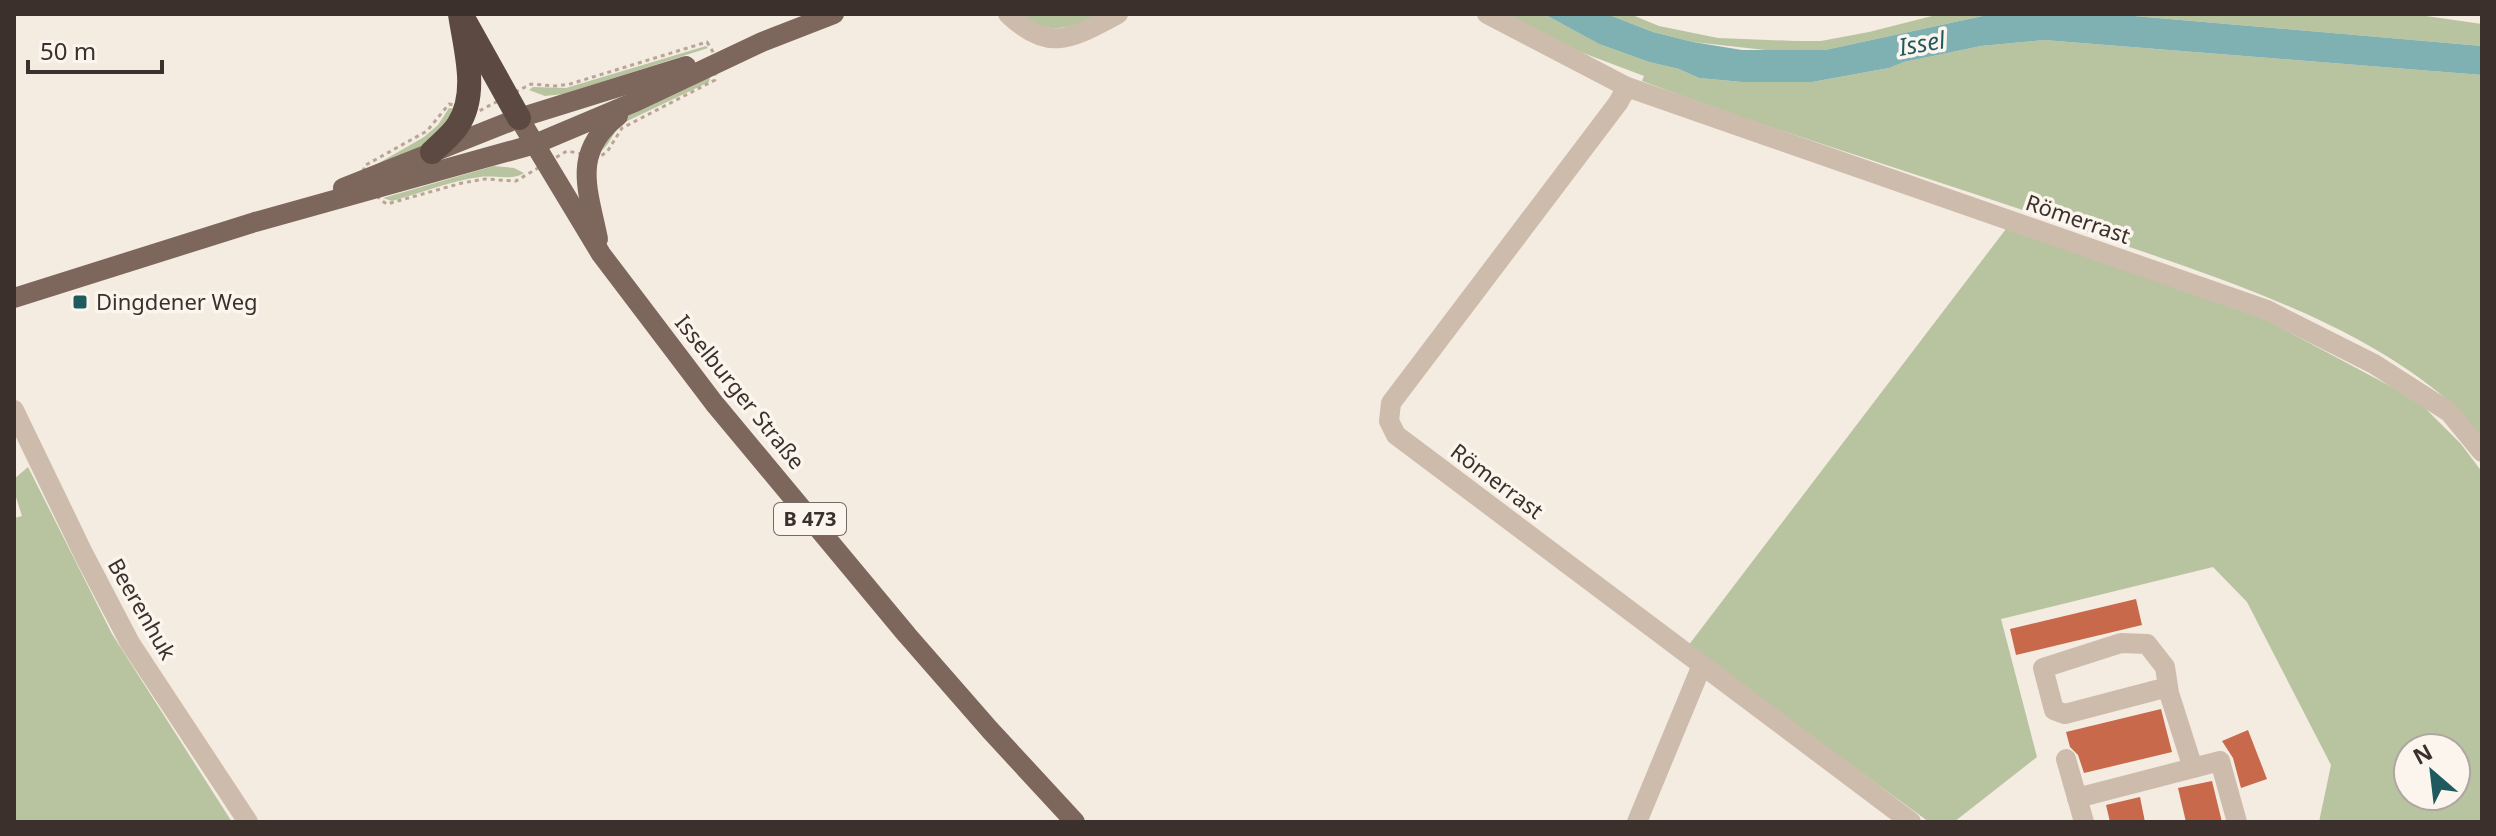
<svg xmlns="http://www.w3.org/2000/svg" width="2496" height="836" font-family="'Noto Sans',sans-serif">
<rect width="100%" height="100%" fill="#f4ebe1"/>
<g fill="#b8c4a0" fill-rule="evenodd">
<path d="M1022,14h80c-29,13 -53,24 -80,0z"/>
<path d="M1505,14h39l55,30 50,18 30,7 20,9 43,4h70l77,-14 15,-6 77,-16 63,-6 438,35v363c-12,-13 -23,-29 -37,-40 -93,-79 -230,-121 -344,-161 -152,-54 -308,-99 -459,-156l2,-5 -82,-31z"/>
<path d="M1607,14h23l29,12 59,12 77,3h26l48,-9 71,-18h52l-167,36h-60l-72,-8 -40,-10z"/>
<path d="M2111,14h301l70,10v22z"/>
<path d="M706,46l2,2 -144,46 -19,2 -16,-6 4,-3 33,1z"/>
<path d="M710,77l-1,5 -88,42c-9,9 -12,25 -24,29l26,-38z"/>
<path d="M449,108l7,1 -27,35 -64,27 59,-34 14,-12z"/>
<path d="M494,166l20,2 10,5c-12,8 -30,2 -44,4 -30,4 -59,16 -88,24l-9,-3z"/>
<path d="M2009,225l248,90 161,86 43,43 21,28v350h-163l12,-57 -84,-163 -34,-35 -212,52 36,138 -83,65h-25l-241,-176zM2408,748h48v48h-48z"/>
<path d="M28,467l84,167 120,188h-218v-304l8,-2 -8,-25v-12z"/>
</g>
<path fill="#7fb0b2" d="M1544,14h63l46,18 40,10 49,8h83l167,-36h119l371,32v29l-438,-35 -63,6 -77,16 -15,6 -77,14h-70l-43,-4 -20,-9 -30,-7 -50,-18z"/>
<g fill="#c8694b">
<path d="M2136,599l6,26 -126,30 -6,-26z"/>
<path d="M2161,709l11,43 -88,21 -6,-18 -8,-8 -4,-15z"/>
<path d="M2248,730l19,49 -26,9 -8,-30 -11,-17z"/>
<path d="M2212,781l10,41h-36l-8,-34z"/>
<path d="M2140,797l5,25h-35l-4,-17z"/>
</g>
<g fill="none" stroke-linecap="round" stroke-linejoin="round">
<path stroke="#b9a596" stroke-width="3" stroke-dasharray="4 4" stroke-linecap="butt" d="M707,42l9,15 -1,23 -93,48 -15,24 -8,5 -32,-6 -51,30 -31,-2 -23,4 -75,21c-13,-8 -25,-24 -23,-38l63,-35 22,-27 30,7 52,-27 24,2 15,-2z"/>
<g stroke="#cdbbac" stroke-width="20">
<path d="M1008,14c42,40 64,24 110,0"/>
<path d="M1487,14l140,73 640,223 107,54 75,48 33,40"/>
<path d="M1627,87l-9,16 -227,300 -2,18 7,14 515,387"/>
<path d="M14,410l70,145 46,88 118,179"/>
<path d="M2168,687l-103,27 -11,-4 -11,-42 78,-25 26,1 18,23 4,26 24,75"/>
<path d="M2066,759l18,63"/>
<path d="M2077,798l143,-37 17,61"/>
<path d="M1637,822l65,-157"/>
</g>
<g stroke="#7d675c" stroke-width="20">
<path d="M519,118l82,136 113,149 193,232 83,95 85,92"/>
<path d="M343,188l176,-70 167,-52"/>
<path d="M598,239c-10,-50 -27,-86 20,-123"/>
<path d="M14,298l241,-76 280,-78 102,-43 125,-59 72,-28"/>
</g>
<g stroke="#5c4a42" stroke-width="24">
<path d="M466,23l53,95"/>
<path d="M432,152c8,-8 20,-17 26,-27 21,-32 7,-76 2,-111"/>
</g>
</g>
<rect fill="#1f5a5e" stroke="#fbf5ee" stroke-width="3" x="72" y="294" width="16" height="16" rx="4"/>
<g text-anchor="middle" stroke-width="7" stroke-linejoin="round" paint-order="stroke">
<rect fill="#fbf5ee" stroke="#756b66" stroke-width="2" x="774" y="503" width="72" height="32" rx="6"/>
<g font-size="20" font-weight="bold" fill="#3b302b">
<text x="810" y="526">B 473</text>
</g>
<g font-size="22" fill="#3b302b" stroke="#fbf5ee">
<text transform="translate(2078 219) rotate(19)" y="8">Römerrast</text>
<text transform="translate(740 392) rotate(51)" y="8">Isselburger Straße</text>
<text transform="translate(1497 481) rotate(37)" y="8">Römerrast</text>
<text transform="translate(142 609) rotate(60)" y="8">Beerenhuk</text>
</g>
<g font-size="22" fill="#3b302b" stroke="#fbf5ee" text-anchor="start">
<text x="96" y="310">Dingdener Weg</text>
</g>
<g font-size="24" font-style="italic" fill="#1f5a5e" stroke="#fbf5ee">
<text transform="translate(1922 44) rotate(-10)" y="8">Issel</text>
</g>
</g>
<rect width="2496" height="836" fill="none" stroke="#3b302b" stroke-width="32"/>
<g transform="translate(2432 772) rotate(332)"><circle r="38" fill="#fbf5ee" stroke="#aea6a0" stroke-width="2"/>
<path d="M0-6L14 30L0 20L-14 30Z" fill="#1f5a5e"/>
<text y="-12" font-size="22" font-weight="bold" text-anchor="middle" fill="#3b302b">N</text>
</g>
<path d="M28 60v12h134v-12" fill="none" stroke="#3b302b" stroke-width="4"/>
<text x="40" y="60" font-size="24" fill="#3b302b" stroke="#fbf5ee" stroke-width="6" paint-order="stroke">50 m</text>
</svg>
